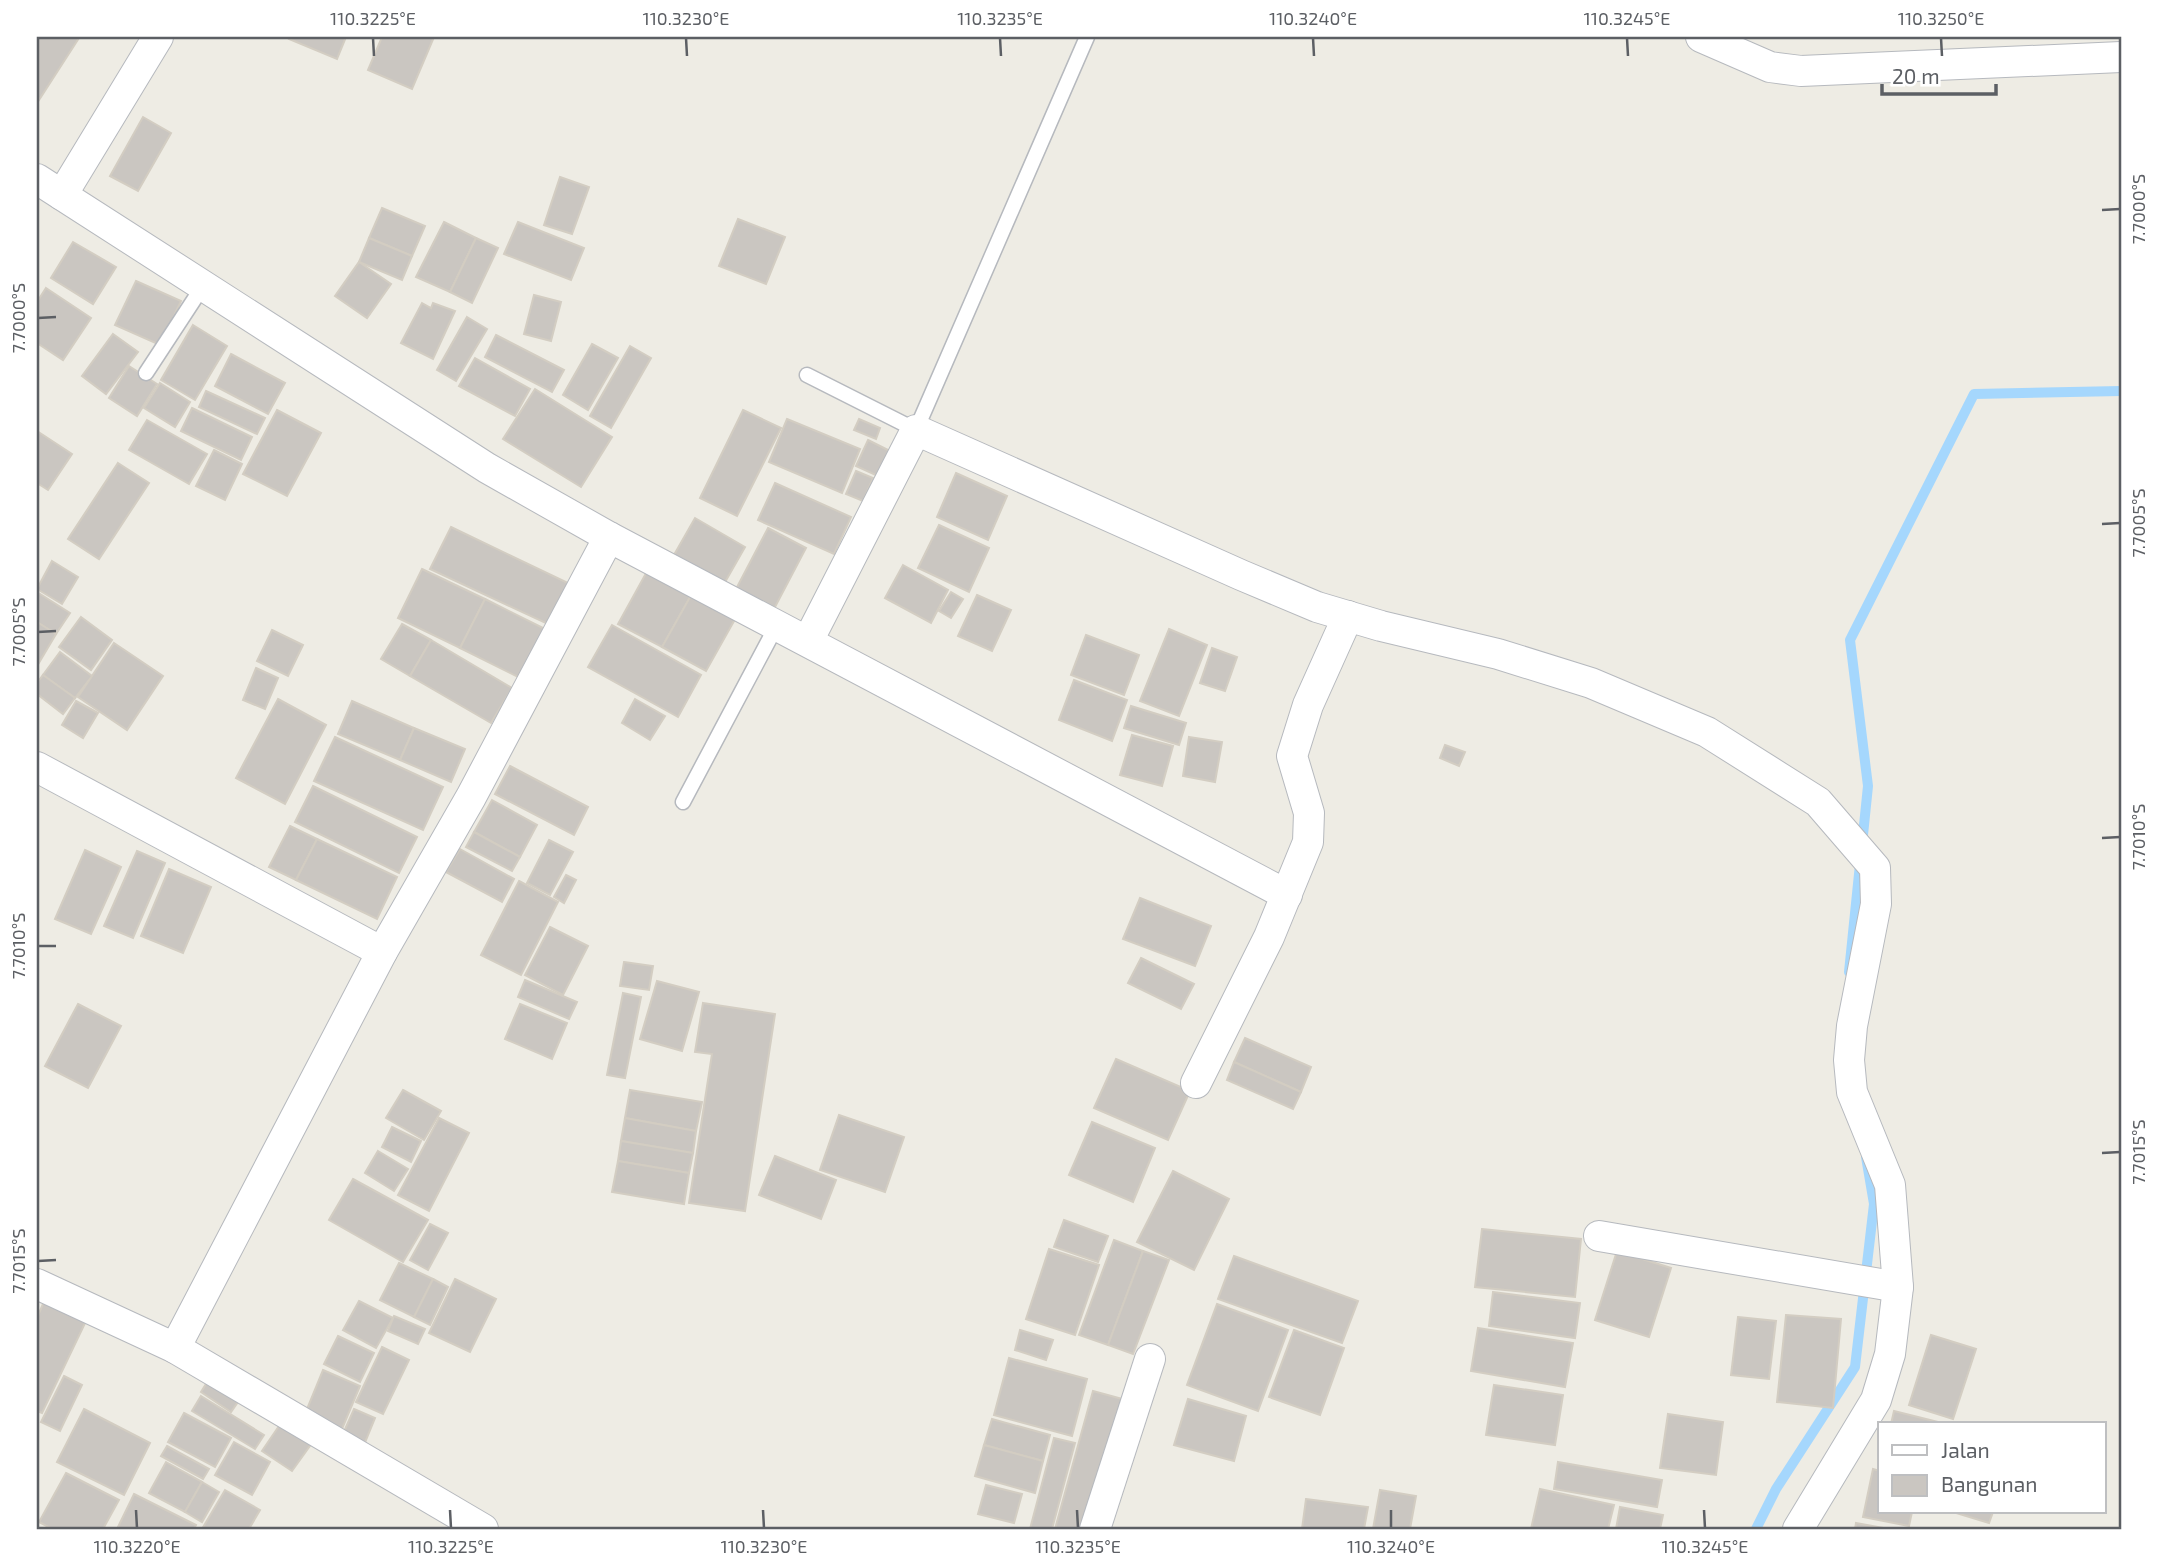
<svg xmlns="http://www.w3.org/2000/svg" width="2158" height="1566" font-family="'Exo 2',sans-serif">
<rect width="100%" height="100%" fill="#eeece4"/>
<g fill="none" stroke-linecap="round" stroke-linejoin="round">
<g stroke="#a5d7fd" stroke-width="10">
<path d="M1849,972l19,-186 -18,-146 124,-246 147,-3"/>
<path d="M1756,1529l20,-40 79,-122 19,-163 -8,-47"/>
</g>
</g>
<g fill="#cac6c1" stroke="#d3cdc2" stroke-width="2">
<path d="M37,37l42,1 -42,65z"/>
<path d="M290,37h56l-9,22 -48,-20z"/>
<path d="M382,37h52l-22,52 -44,-19z"/>
<path d="M143,117l28,16 -33,58 -28,-15z"/>
<path d="M560,177l29,10 -17,47 -28,-9z"/>
<path d="M382,208l43,18 -13,30 -43,-18z"/>
<path d="M738,219l47,18 -19,47 -47,-18z"/>
<path d="M444,222l32,16 -26,54 -34,-15z"/>
<path d="M518,222l66,26 -13,32 -67,-26z"/>
<path d="M369,238l43,18 -10,24 -43,-18z"/>
<path d="M476,238l22,10 -26,55 -22,-11z"/>
<path d="M73,242l43,25 -23,37 -42,-26z"/>
<path d="M359,262l32,22 -24,34 -32,-22z"/>
<path d="M136,281l45,20 -21,44 -45,-20z"/>
<path d="M46,288l45,30 -28,42 -26,-17v-41z"/>
<path d="M534,295l27,7 -10,39 -27,-7z"/>
<path d="M422,303l9,5 2,-5 22,8 -22,48 -32,-16z"/>
<path d="M467,317l20,12 -31,52 -19,-11z"/>
<path d="M193,325l34,21 -32,54 -34,-20z"/>
<path d="M113,334l25,18 -32,42 -24,-18z"/>
<path d="M496,335l68,35 -12,22 -67,-35z"/>
<path d="M592,344l26,14 -30,52 -25,-15z"/>
<path d="M630,346l21,12 -40,70 -21,-12z"/>
<path d="M231,354l54,29 -17,31 -53,-28z"/>
<path d="M475,358l55,31 -15,27 -56,-30z"/>
<path d="M129,366l28,18 -20,32 -28,-18z"/>
<path d="M160,383l30,19 -15,25 -31,-19z"/>
<path d="M535,389l77,48 -31,50 -78,-48z"/>
<path d="M206,391l59,27 -8,16 -58,-27z"/>
<path d="M192,408l60,29 -11,23 -60,-29z"/>
<path d="M277,410l44,23 -34,63 -44,-22z"/>
<path d="M743,410l38,18 -44,88 -37,-18z"/>
<path d="M787,419l73,30 -18,44 -73,-31z"/>
<path d="M859,419l21,9 -4,11 -22,-9z"/>
<path d="M147,420l60,34 -18,30 -60,-34z"/>
<path d="M37,431l35,23 -24,36 -11,-7z"/>
<path d="M868,440l24,12 -12,25 -24,-11z"/>
<path d="M214,450l28,14 -17,36 -29,-14z"/>
<path d="M118,463l31,20 -50,76 -31,-20z"/>
<path d="M856,471l17,7 -10,23 -17,-7z"/>
<path d="M956,473l51,23 -19,44 -51,-23z"/>
<path d="M775,483l76,34 -17,37 -76,-34z"/>
<path d="M695,518l50,29 -21,37 -50,-29z"/>
<path d="M939,525l50,23 -20,44 -51,-24z"/>
<path d="M451,527l119,57 -20,41 -120,-56z"/>
<path d="M768,528l38,20 -32,61 -38,-20z"/>
<path d="M52,561l26,16 -16,27 -25,-15z"/>
<path d="M903,565l45,25 -17,33 -46,-25z"/>
<path d="M650,566l44,24 -32,57 -44,-23z"/>
<path d="M422,569l63,30 -25,49 -62,-30z"/>
<path d="M694,590l44,24 -32,57 -44,-24z"/>
<path d="M37,592l33,21 -14,21 -19,-12z"/>
<path d="M951,592l12,7 -12,19 -12,-7z"/>
<path d="M977,595l34,15 -19,41 -34,-15z"/>
<path d="M485,599l62,31 -25,49 -62,-31z"/>
<path d="M81,617l31,23 -21,30 -32,-23z"/>
<path d="M37,622l19,12 -19,32z"/>
<path d="M402,624l29,16 -21,36 -29,-17z"/>
<path d="M612,625l89,50 -23,42 -90,-50z"/>
<path d="M1169,629l38,16 -28,71 -39,-15z"/>
<path d="M272,630l31,15 -15,31 -31,-15z"/>
<path d="M1086,635l53,20 -15,40 -53,-20z"/>
<path d="M431,640l81,48 -21,35 -81,-47z"/>
<path d="M114,643l49,33 -36,54 -49,-33z"/>
<path d="M1212,648l25,9 -12,34 -25,-8z"/>
<path d="M60,652l32,24 -17,22 -32,-23z"/>
<path d="M256,668l22,10 -13,31 -22,-9z"/>
<path d="M43,675l32,23 -12,16 -26,-20v-11z"/>
<path d="M1074,680l53,20 -15,41 -53,-21z"/>
<path d="M278,699l48,26 -41,79 -49,-26z"/>
<path d="M635,699l30,17 -15,24 -28,-17z"/>
<path d="M76,701l22,12 -15,25 -21,-13z"/>
<path d="M352,701l62,27 -14,32 -62,-26z"/>
<path d="M1131,706l55,17 -7,22 -55,-17z"/>
<path d="M414,728l51,21 -14,33 -51,-22z"/>
<path d="M1132,735l41,11 -11,40 -42,-11z"/>
<path d="M335,737l108,50 -20,43 -109,-49z"/>
<path d="M1189,737l33,5 -7,40 -32,-6z"/>
<path d="M1445,745l20,7 -6,14 -19,-8z"/>
<path d="M510,766l78,41 -14,28 -79,-41z"/>
<path d="M313,786l104,51 -18,36 -104,-51z"/>
<path d="M492,800l45,25 -17,32 -46,-25z"/>
<path d="M290,826l27,13 -21,41 -27,-13z"/>
<path d="M474,832l46,25 -8,14 -46,-24z"/>
<path d="M317,839l80,38 -20,42 -81,-39z"/>
<path d="M549,840l24,12 -23,43 -23,-12z"/>
<path d="M460,849l54,30 -12,23 -56,-30z"/>
<path d="M85,850l36,17 -30,67 -36,-15z"/>
<path d="M137,851l28,12 -32,75 -29,-12z"/>
<path d="M169,869l42,18 -28,66 -42,-17z"/>
<path d="M566,875l10,5 -12,23 -10,-6z"/>
<path d="M519,881l39,21 -37,73 -40,-20z"/>
<path d="M1140,898l71,28 -16,40 -72,-27z"/>
<path d="M550,927l38,19 -25,49 -38,-20z"/>
<path d="M1141,958l53,26 -13,25 -53,-26z"/>
<path d="M624,962l29,4 -4,24 -29,-4z"/>
<path d="M525,980l52,22 -8,17 -51,-22z"/>
<path d="M657,981l42,11 -17,59 -42,-12z"/>
<path d="M623,993l18,4 -16,81 -18,-3z"/>
<path d="M703,1003l72,11 -30,197 -56,-8 23,-149 -17,-2z"/>
<path d="M78,1004l43,22 -33,62 -43,-22z"/>
<path d="M520,1004l47,19 -15,36 -47,-20z"/>
<path d="M1245,1038l66,29 -10,25 -67,-30z"/>
<path d="M1116,1059l74,32 -22,49 -74,-32z"/>
<path d="M1234,1062l67,30 -8,17 -66,-29z"/>
<path d="M403,1090l38,21 -17,29 -38,-22z"/>
<path d="M630,1090l72,12 -6,29 -71,-13z"/>
<path d="M839,1115l65,22 -19,55 -65,-22z"/>
<path d="M439,1118l30,15 -40,78 -31,-16z"/>
<path d="M625,1118l71,13 -3,22 -72,-12z"/>
<path d="M1092,1122l63,26 -22,54 -64,-27z"/>
<path d="M392,1127l29,14 -10,21 -29,-15z"/>
<path d="M621,1141l72,12 -4,20 -71,-12z"/>
<path d="M378,1151l30,18 -14,22 -29,-18z"/>
<path d="M775,1156l61,24 -15,39 -62,-24z"/>
<path d="M618,1161l71,12 -5,31 -72,-12z"/>
<path d="M1173,1171l56,28 -35,71 -57,-28z"/>
<path d="M353,1179l75,41 -25,42 -74,-42z"/>
<path d="M1064,1220l44,16 -10,26 -44,-15z"/>
<path d="M430,1224l18,9 -20,37 -18,-10z"/>
<path d="M1482,1229l99,10 -6,58 -100,-10z"/>
<path d="M1114,1240l29,11 -35,94 -29,-10z"/>
<path d="M1049,1249l50,16 -24,70 -49,-16z"/>
<path d="M1143,1251l26,9 -36,94 -25,-9z"/>
<path d="M1617,1251l54,17 -22,69 -54,-17z"/>
<path d="M1234,1256l124,45 -16,42 -124,-44z"/>
<path d="M399,1263l34,16 -19,38 -34,-17z"/>
<path d="M433,1279l15,8 -18,38 -16,-8z"/>
<path d="M455,1279l41,20 -26,53 -41,-19z"/>
<path d="M1493,1292l87,11 -5,35 -86,-12z"/>
<path d="M45,1299l42,20 -45,94 -5,-2v-93z"/>
<path d="M359,1301l34,17 -17,30 -33,-18z"/>
<path d="M1217,1304l71,26 -30,81 -71,-26z"/>
<path d="M1786,1315l55,4 -8,89 -56,-6z"/>
<path d="M394,1316l31,13 -7,15 -30,-13z"/>
<path d="M1738,1317l38,4 -7,58 -38,-4z"/>
<path d="M1478,1328l95,15 -8,44 -94,-16z"/>
<path d="M1020,1330l33,10 -7,20 -31,-10z"/>
<path d="M1294,1330l50,18 -24,67 -51,-18z"/>
<path d="M1931,1335l45,14 -23,70 -44,-14z"/>
<path d="M338,1336l36,17 -14,29 -36,-18z"/>
<path d="M382,1347l27,13 -26,54 -27,-12z"/>
<path d="M1009,1358l78,21 -15,57 -78,-21z"/>
<path d="M323,1370l37,16 -18,43 -37,-15z"/>
<path d="M64,1376l18,9 -22,46 -19,-9z"/>
<path d="M211,1376l31,20 -11,16 -30,-20z"/>
<path d="M1494,1385l69,10 -8,50 -69,-10z"/>
<path d="M1093,1391l33,9 -35,129h-36z"/>
<path d="M201,1396l63,39 -9,14 -63,-38z"/>
<path d="M1188,1399l58,17 -12,45 -60,-16z"/>
<path d="M84,1409l66,34 -26,52 -67,-33z"/>
<path d="M354,1409l21,9 -11,27 -22,-9z"/>
<path d="M1894,1411l52,13h-55z"/>
<path d="M184,1413l47,25 -16,29 -47,-25z"/>
<path d="M1668,1414l55,8 -7,53 -56,-7z"/>
<path d="M992,1419l58,16 -7,26 -59,-16z"/>
<path d="M281,1423l31,20 -20,28 -30,-20z"/>
<path d="M1054,1438l21,5 -23,86h-22z"/>
<path d="M234,1442l36,20 -18,33 -37,-20z"/>
<path d="M984,1445l59,16 -8,32 -60,-17z"/>
<path d="M167,1446l42,23 -6,10 -42,-23z"/>
<path d="M166,1462l36,20 -17,30 -36,-19z"/>
<path d="M1558,1462l104,18 -5,27 -103,-18z"/>
<path d="M1873,1469l7,2v41h32l-3,14 -46,-9z"/>
<path d="M66,1473l53,27 -16,29h-51l-13,-7z"/>
<path d="M202,1482l17,10 -17,30 -17,-10z"/>
<path d="M986,1485l36,9 -8,29 -36,-9z"/>
<path d="M1540,1489l74,16 -6,24h-77z"/>
<path d="M225,1490l35,20 -11,19h-47z"/>
<path d="M1380,1490l36,6 -6,33h-37z"/>
<path d="M134,1494l62,31 -2,4h-77z"/>
<path d="M1306,1499l62,8 -4,22h-62z"/>
<path d="M1620,1507l43,8 -3,14h-44z"/>
<path d="M1953,1512h40l-4,11z"/>
<path d="M1856,1523l33,6h-34z"/>
</g>
<g fill="none" stroke-linecap="round" stroke-linejoin="round">
<g stroke="#b6b9be" stroke-width="17">
<g id="service">
<path d="M146,373l57,-87"/>
<path d="M807,375l109,55 171,-393"/>
<path d="M683,802l94,-177"/>
</g>
</g>
<g stroke="#b6b9be" stroke-width="32">
<g id="minor">
<path d="M1701,37l69,30 31,4 320,-14"/>
<path d="M37,179l450,289 122,69 678,358"/>
<path d="M62,195l96,-158"/>
<path d="M808,641l108,-211 325,145 76,32 64,19 117,28 93,29 116,49 111,70 57,66 1,36 -24,122 -3,34 3,32 38,93 8,102 -8,67 -14,46 -78,129"/>
<path d="M37,767l345,185"/>
<path d="M1196,1083l73,-146 39,-95 1,-29 -17,-57 16,-51 40,-89"/>
<path d="M1599,1236l299,51"/>
<path d="M37,1284l138,64 308,181"/>
<path d="M175,1348l207,-396 89,-155 138,-260"/>
<path d="M1095,1529l55,-170"/>
</g>
</g>
<use href="#service" stroke="#fff" stroke-width="14"/>
<use href="#minor" stroke="#fff" stroke-width="30"/>
</g>
<path fill="none" stroke="#5c5f64" stroke-width="2.5" d="M373,38l1,18M686,38l1,18M1000,38l1,18M1313,38l1,18M1627,38l1,18M1941,38l1,18M2102,210l18,-1M38,318l18,-1M2102,524l18,-1M38,632l18,-1M2102,838l18,-1M38,946h18M2102,1153l18,-1M38,1261l18,-1M136,1510l1,18M450,1510l1,18M763,1510l1,18M1077,1510l1,18M1391,1510v18M1704,1510l1,18"/>
<rect width="2158" height="1566" fill="none" stroke="#ffffff" stroke-width="77"/>
<rect x="1878" y="1422" width="228" height="91" fill="#ffffff" stroke="#bebfc1" stroke-width="2"/>
<rect x="1892" y="1445" width="35" height="10" fill="#ffffff" stroke="#bebfc1" stroke-width="2"/>
<text x="1941" y="1458" font-size="21" fill="#5c5f64">Jalan</text>
<rect x="1892" y="1475" width="35" height="21" fill="#cac6c1" stroke="#bebfc1" stroke-width="2"/>
<text x="1941" y="1492" font-size="21" fill="#5c5f64">Bangunan</text>
<path d="M1882 84v10h114v-10" fill="none" stroke="#5c5f64" stroke-width="3.5"/>
<text x="1892" y="84" font-size="21" fill="#5c5f64" stroke="#ffffff" stroke-width="5" paint-order="stroke">20 m</text>
<rect x="38" y="38" width="2082" height="1490" fill="none" stroke="#5c5f64" stroke-width="2.5"/>
<g font-size="18" text-anchor="middle" fill="#5c5f64">
<text x="373" y="25">110.3225°E</text>
<text x="686" y="25">110.3230°E</text>
<text x="1000" y="25">110.3235°E</text>
<text x="1313" y="25">110.3240°E</text>
<text x="1627" y="25">110.3245°E</text>
<text x="1941" y="25">110.3250°E</text>
<text transform="translate(2139 209) rotate(-90)" y="6">7.7000°S</text>
<text transform="translate(19 318) rotate(-90)" y="6">7.7000°S</text>
<text transform="translate(2139 523) rotate(-90)" y="6">7.7005°S</text>
<text transform="translate(19 632) rotate(-90)" y="6">7.7005°S</text>
<text transform="translate(2139 837) rotate(-90)" y="6">7.7010°S</text>
<text transform="translate(19 946) rotate(-90)" y="6">7.7010°S</text>
<text transform="translate(2139 1152) rotate(-90)" y="6">7.7015°S</text>
<text transform="translate(19 1261) rotate(-90)" y="6">7.7015°S</text>
<text x="137" y="1553">110.3220°E</text>
<text x="451" y="1553">110.3225°E</text>
<text x="764" y="1553">110.3230°E</text>
<text x="1078" y="1553">110.3235°E</text>
<text x="1391" y="1553">110.3240°E</text>
<text x="1705" y="1553">110.3245°E</text>
</g>
</svg>
